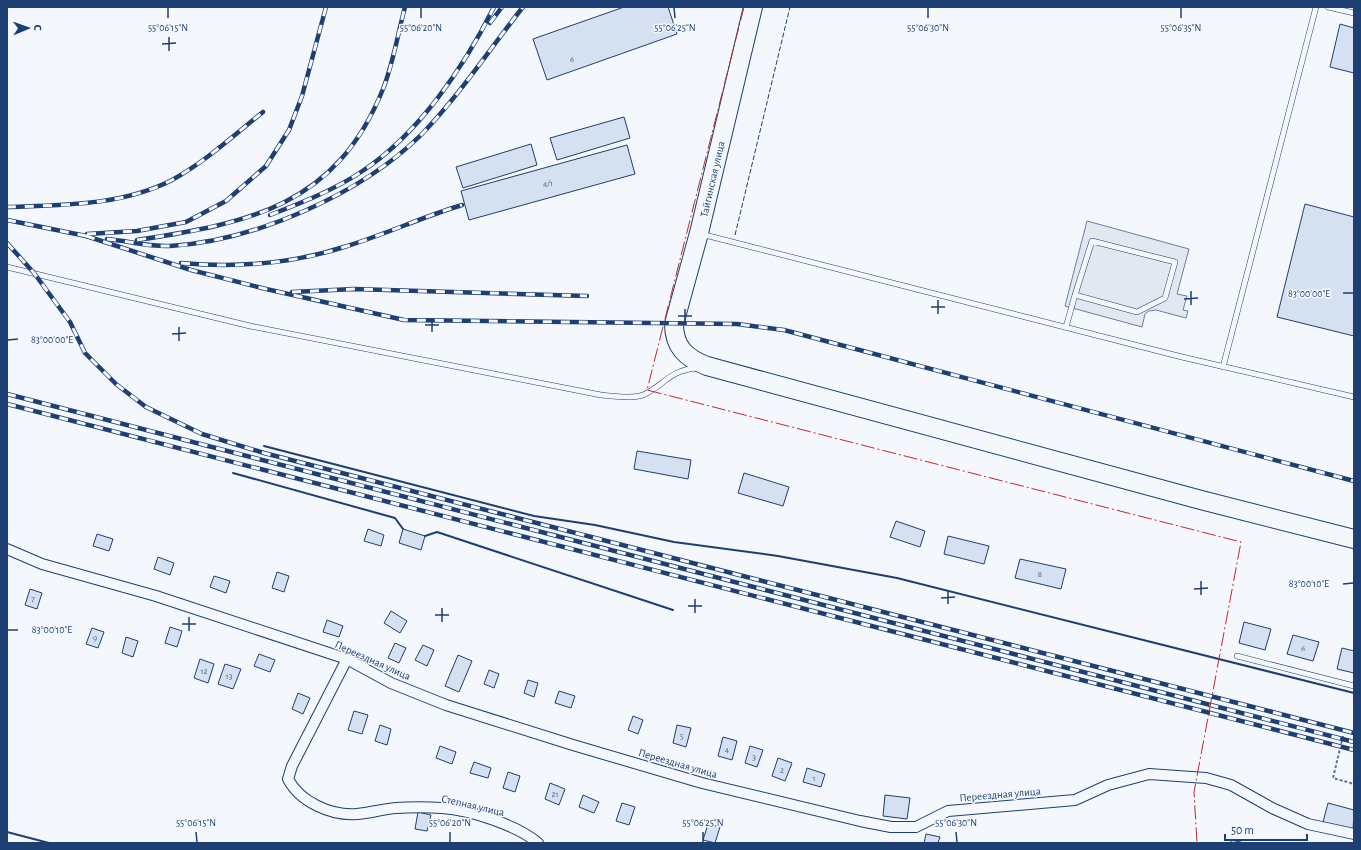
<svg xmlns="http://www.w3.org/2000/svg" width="1361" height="850" font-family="'Alegreya Sans',sans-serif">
<rect width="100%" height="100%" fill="#f4f7fb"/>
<path fill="#e3e8f0" stroke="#687fa3" d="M1087,221l102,28 -12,45 10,2 -4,14 5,1 -2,7 -30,-8 -7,1 -4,3 -3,13 -77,-21z"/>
<g fill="#d5e0f0" stroke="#1d3f73">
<path d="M624,7h44l9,27 -130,46 -14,-41z"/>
<path d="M1340,24l14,4v45l-24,-6z"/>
<path d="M624,117l6,21 -73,22 -7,-22z"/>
<path d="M531,144l6,21 -74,23 -7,-21z"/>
<path d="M627,145l8,29 -166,46 -8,-29z"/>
<path d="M1305,204l49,13v119l-77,-19z"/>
<path d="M637,451l54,9 -3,19 -54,-10z"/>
<path d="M744,473l45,14 -6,19 -45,-13z"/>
<path d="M896,521l29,10 -5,16 -30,-10z"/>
<path d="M368,529l16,6 -3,11 -17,-5z"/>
<path d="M403,529l22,7 -4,14 -22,-7z"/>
<path d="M97,534l16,5 -4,12 -16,-5z"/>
<path d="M948,536l41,10 -5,18 -40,-10z"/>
<path d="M158,557l16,6 -4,12 -16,-6z"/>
<path d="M1020,559l46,10 -5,20 -46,-11z"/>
<path d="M277,572l12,4 -5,16 -12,-4z"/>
<path d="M214,576l16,5 -4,12 -16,-6z"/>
<path d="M30,589l12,4 -5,16 -12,-4z"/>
<path d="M391,611l16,10 -7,12 -16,-10z"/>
<path d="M327,620l16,6 -4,11 -16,-5z"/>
<path d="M1244,622l27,7 -6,21 -26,-7z"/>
<path d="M170,627l12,4 -5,16 -12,-4z"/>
<path d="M92,628l12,4 -6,16 -12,-4z"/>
<path d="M1293,635l26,7 -6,19 -26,-7z"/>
<path d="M126,637l12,4 -5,16 -11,-4z"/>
<path d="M395,643l11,5 -7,15 -11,-5z"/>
<path d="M423,645l11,5 -7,16 -12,-6z"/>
<path d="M1342,648l12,3v22l-17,-4z"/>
<path d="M259,654l16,6 -5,12 -16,-6z"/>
<path d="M458,655l14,6 -13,31 -14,-6z"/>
<path d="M200,659l14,5 -6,19 -14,-5z"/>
<path d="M225,664l16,5 -8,20 -15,-5z"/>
<path d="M489,670l10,4 -5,14 -10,-4z"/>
<path d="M528,680l10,3 -4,14 -10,-4z"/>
<path d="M559,691l16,5 -4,12 -16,-5z"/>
<path d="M298,693l12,5 -7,16 -11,-5z"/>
<path d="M354,711l14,4 -6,19 -14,-4z"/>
<path d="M633,716l10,4 -5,14 -10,-4z"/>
<path d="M380,725l11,4 -4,16 -12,-4z"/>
<path d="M677,725l14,3 -5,19 -13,-4z"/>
<path d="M723,737l14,4 -5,19 -14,-4z"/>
<path d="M440,746l16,6 -4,12 -16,-6z"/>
<path d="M750,746l13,4 -6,17 -12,-4z"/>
<path d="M778,758l14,5 -7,18 -13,-5z"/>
<path d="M474,762l17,6 -3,10 -18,-5z"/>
<path d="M807,768l18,6 -4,13 -18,-5z"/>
<path d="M508,772l12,4 -5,16 -12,-4z"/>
<path d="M550,783l15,6 -6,16 -14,-6z"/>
<path d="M583,795l16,7 -5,11 -15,-6z"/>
<path d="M885,795l25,3 -3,21 -24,-3z"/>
<path d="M622,803l13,4 -6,18 -13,-4z"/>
<path d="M1328,803l26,7 -1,21 -30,-9z"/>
<path d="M418,812l13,3 -4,16 -12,-2z"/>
<path d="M708,824l12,3 -5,16 -12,-3z"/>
<path d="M926,834l14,3 -2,6h-14z"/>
<path d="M1231,840l14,3h-14z"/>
</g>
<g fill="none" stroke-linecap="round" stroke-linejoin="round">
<g stroke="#1d3f73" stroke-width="6">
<g id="lane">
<path d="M1328,7l26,6"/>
<path d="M701,234l481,123 172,40"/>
<path d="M7,267l243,59 351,69c12,1 36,5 46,-2 20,-11 23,-22 49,-25"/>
<path d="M1066,327l9,-32 62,17 28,-14 10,-36 -83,-21 -17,54"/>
<path d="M1223,367l93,-360"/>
<path d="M1237,656l117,30"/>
</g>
</g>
<g stroke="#1d3f73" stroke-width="12">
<g id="street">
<path d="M7,549l35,15 114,32 191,63 44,24 55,22 127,40 129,38 158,38 31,6h25l32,-16 127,-11 33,-15 41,-11 57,4 25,7 41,23 36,16 46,10"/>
<path d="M347,659l-55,107 -4,13c12,23 43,37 69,35 13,-1 26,-5 39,-6 15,-1 31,-1 46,0 28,2 75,17 96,35"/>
</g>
</g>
<g stroke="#1d3f73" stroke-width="20">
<path id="highway" d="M753,7l-54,226 -25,91c0,23 12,34 33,42l494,134 153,39"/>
</g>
<path stroke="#5e769c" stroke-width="2" stroke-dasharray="3 2" stroke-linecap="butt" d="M1343,736l-10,42 21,6"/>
<use href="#lane" stroke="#f4f7fb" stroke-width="5"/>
<use href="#street" stroke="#f4f7fb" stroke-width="10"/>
<use href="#highway" stroke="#f4f7fb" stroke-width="18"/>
<g stroke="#1d3f73" stroke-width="4.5">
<g id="rail">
<path d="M490,23l12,-16"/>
<path d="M7,207c54,-2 115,-1 165,-27 33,-18 62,-45 91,-68"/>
<path d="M270,215c31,-12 64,-25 91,-43 57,-37 103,-105 133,-165"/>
<path d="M7,220l84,17"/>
<path d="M87,234l50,-3 49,-9 40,-21 40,-35 23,-36 13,-34 24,-89"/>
<path d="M86,236l105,34 75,19 138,31 333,4 47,6 570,151"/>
<path d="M107,239c21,2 43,8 63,7 85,-5 191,-52 251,-111 38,-39 68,-85 102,-128"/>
<path d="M137,240c113,-17 199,-34 246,-151 10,-25 15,-56 22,-82"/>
<path d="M7,243l27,30 36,49 15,31 31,31 30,23 56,27 62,19 1090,280"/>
<path d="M181,263c56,5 110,1 163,-16 40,-12 78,-30 118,-42"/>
<path d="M292,292l62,-3 233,7"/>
<path d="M7,394l1347,348"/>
<path d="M7,404l1347,346"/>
</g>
</g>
<use href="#rail" stroke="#f4f7fb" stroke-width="3" stroke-dasharray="9" stroke-linecap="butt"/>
<path stroke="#1d3f73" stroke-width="1" stroke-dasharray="5 2" stroke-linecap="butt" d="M735,235l55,-228"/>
<g stroke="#1d3f73" stroke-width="2">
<path d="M264,446l270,70 61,9 79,17 104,14 119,22 457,115"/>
<path d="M233,473l162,45 8,11"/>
<path d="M425,536l12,-4 236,78"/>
<path d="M7,832l42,11"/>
</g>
<path stroke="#c62828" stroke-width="1" stroke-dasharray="14 3 2 3" stroke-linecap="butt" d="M744,7l-97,383 594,152 -47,250 3,51"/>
</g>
<path fill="none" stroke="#1d3f73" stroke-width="1.5" d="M168,8v10M421,8v10M674,8l1,10M928,8v10M1181,8v10M169,37v14M162,44l14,-1M1191,291v14M1343,293h10M1184,299l14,-1M938,300v14M931,307h14M685,309v14M678,316h14M432,318v14M425,325h14M179,327v14M172,334l14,-1M8,340l10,-1M1201,581v14M1343,584l10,-1M1194,589l14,-1M948,590v14M941,598l14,-1M695,599v14M688,606h14M442,608v14M435,615h14M189,617v14M182,624h14M8,630h10M196,832l1,10M450,832v10M703,832v10M956,832l1,10"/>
<g text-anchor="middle" stroke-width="3" stroke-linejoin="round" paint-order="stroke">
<g font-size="9" fill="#4b6792">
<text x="572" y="62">6</text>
<text x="548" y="186">4/1</text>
<text x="1040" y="577">8</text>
<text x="33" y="602">7</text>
<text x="95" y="641">9</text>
<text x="1303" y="651">6</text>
<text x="204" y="674">12</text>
<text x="229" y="679">13</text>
<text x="682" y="739">5</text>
<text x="727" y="752">4</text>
<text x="754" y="760">3</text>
<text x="782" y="773">2</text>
<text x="814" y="781">1</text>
<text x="555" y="797">21</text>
</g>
<g font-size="11" fill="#1d3f73" stroke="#f4f7fb">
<text transform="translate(712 179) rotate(-77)" y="4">Тайгинская улица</text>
<text transform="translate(373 660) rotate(24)" y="4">Переездная улица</text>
<text transform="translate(678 763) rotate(16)" y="4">Переездная улица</text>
<text transform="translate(1000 794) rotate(-5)" y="4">Переездная улица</text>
<text transform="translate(473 805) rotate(13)" y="4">Степная улица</text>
</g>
</g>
<g font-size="10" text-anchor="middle" fill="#1d3f73" stroke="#f4f7fb" stroke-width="3" stroke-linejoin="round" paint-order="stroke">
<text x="168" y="31">55°06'15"N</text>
<text x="421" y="31">55°06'20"N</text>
<text x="675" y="31">55°06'25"N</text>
<text x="928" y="31">55°06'30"N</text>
<text x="1181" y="31">55°06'35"N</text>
<text x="1309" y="297">83°00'00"E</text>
<text x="52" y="343">83°00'00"E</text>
<text x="1309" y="587">83°00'10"E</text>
<text x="52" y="633">83°00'10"E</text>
<text x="196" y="826">55°06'15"N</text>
<text x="450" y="826">55°06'20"N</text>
<text x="703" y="826">55°06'25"N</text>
<text x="956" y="826">55°06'30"N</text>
</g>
<rect width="1361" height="850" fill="none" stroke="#1d3f73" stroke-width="16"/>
<g transform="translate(28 28) rotate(88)" stroke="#f4f7fb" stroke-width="3" paint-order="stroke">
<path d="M0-3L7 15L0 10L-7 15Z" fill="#1d3f73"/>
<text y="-6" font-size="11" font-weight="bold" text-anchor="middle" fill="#1d3f73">С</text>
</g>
<path d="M1225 834v6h82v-6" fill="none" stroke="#1d3f73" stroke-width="2"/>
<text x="1231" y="834" font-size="12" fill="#1d3f73" stroke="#f4f7fb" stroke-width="3" paint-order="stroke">50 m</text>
</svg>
